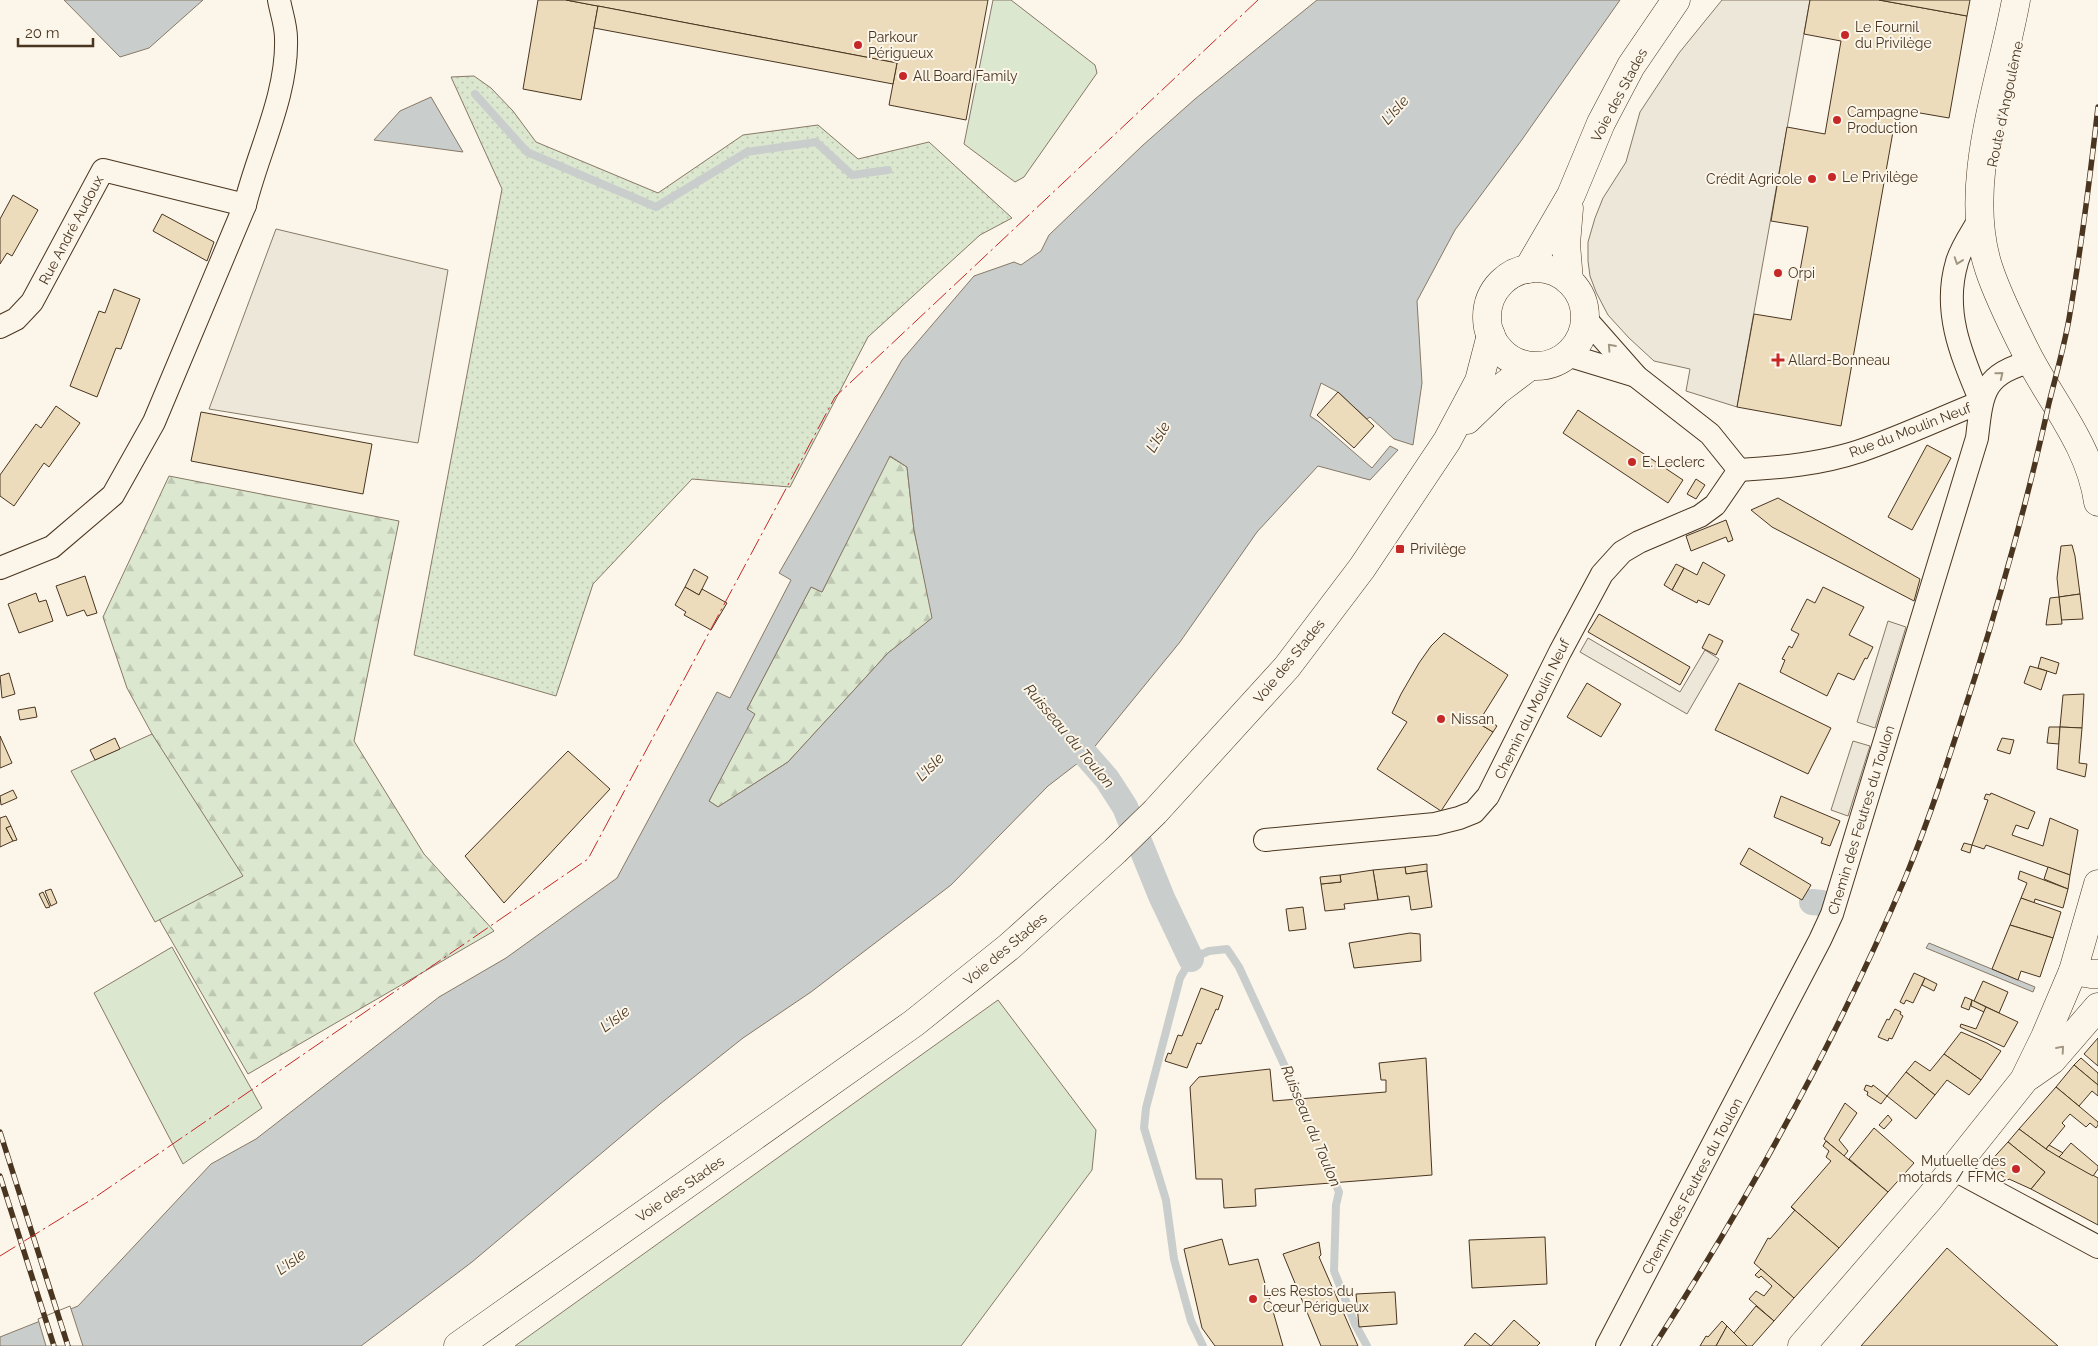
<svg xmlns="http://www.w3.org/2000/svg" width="2098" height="1346" font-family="Raleway,sans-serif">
<defs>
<pattern id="grass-dots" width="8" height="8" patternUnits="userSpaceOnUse" patternTransform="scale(1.25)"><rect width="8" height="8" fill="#dce7d0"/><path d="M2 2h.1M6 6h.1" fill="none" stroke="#bec7b2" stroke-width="1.8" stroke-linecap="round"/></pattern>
<pattern id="forest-firs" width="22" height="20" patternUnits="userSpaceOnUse" patternTransform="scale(1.25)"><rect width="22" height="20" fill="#dce7d0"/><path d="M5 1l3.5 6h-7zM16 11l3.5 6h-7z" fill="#bec7b2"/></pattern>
</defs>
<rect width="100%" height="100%" fill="#fbf6e9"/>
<path fill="url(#grass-dots)" stroke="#887966" d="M474,76l17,12 22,23 23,31 122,51 85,-58 75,-10 40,34 71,-17 83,76 -32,17 -112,102 -78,150 -98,-8 -99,105 -37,112 -142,-41 88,-466 -51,-112z"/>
<g fill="url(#forest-firs)" stroke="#887966">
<path d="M889,456l18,11 7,63 19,88 -45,35 -100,109 -70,45 -9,-6 45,-87 -7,-5 64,-122 11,5z"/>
<path d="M169,476l230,45 -45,220 70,113 70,77 -246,143 -93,-162 64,-55 -92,-169 -24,-71z"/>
</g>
<g fill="#dce7d0" stroke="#887966">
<path d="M993,0h18l84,65 2,8 -73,104 -9,5 -51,-38z"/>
<path d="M152,734l91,142 -88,46 -84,-151z"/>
<path d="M172,947l90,161 -79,56 -89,-171z"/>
<path d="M998,1000l98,130 -4,40 -131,176h-446z"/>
</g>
<g fill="#ede7d9" stroke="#887966">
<path d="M1722,0h88l-73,407 -51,-16 4,-22 -36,-8 -25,-23 -21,-23 -12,-23 -6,-16 -2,-15v-19l7,-24 8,-20 23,-36 14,-50 39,-59z"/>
<path d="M276,229l172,41 -30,173 -209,-34z"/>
<path d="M1888,621l18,6 -31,101 -18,-6z"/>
<path d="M1588,638l92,54 25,-42 14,9 -32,55 -107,-62z"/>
<path d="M1853,741l17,5 -22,70 -17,-6z"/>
</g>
<g fill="#c9cecd" stroke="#887966" fill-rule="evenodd">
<path d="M64,0h139l-54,48 -29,9z"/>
<path d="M1317,0h303l-99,141 -66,89 -38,71 5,82 -9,62 -19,-6 -24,-22 -3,2 -29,-27 -17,-9 -11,33 9,6 53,46 18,-22 8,4 -28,30 -52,-14 -61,66 -77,110 -93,114 -39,30 -97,99 -140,107 -68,46 -83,66 -188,158 -111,84h-361v-9l78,-31 133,-142 45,-25 183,-142 67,-39 111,-80 100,-186 13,6 61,-118 -12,-7 123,-213 72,-84 40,-14 7,3 20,-14 8,-16 93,-89 53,-47zM890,456l17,11 7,63 18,88 -44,35 -100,109 -70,45 -9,-6 46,-87 -8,-5 64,-122 11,5z"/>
<path d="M431,97l32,55 -89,-12 26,-29z"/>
<path d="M1929,943l106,44 -2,5 -107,-44z"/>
</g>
<path fill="#fbf6e9" stroke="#887966" d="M70,1306l13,40h-37l-8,-27z"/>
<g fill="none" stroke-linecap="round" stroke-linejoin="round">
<g stroke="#c9cecd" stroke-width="8">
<path d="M475,94l52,58 129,55 91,-55 69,-10 36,33 36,-5"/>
<path d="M1331,1174l8,18 -3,13 -2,66 21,53 12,22"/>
<path d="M1203,1346l-12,-25 -17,-62 -8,-59 -22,-72 2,-20 34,-130 11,-19 18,-8 18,-2 12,18 65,141"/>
</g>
<g stroke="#c9cecd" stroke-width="26">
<path d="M1064,730l43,49 18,28 37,91 29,61"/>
<path d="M1812,902l10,1"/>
</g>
</g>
<g fill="#ecdcbc" stroke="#4a3520">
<path d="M538,0h28l32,6 -17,94 -58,-11z"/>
<path d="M566,0h422l-22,120 -77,-15 8,-42z"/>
<path d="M1810,0h69l88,16 -18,102 -52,-9 -56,317 -104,-19 17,-93 37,6 17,-93 -37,-6 16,-94 38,7 16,-93 -37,-7z"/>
<path d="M1879,0h91l-3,16z"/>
<path d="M598,6l299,57 -4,21 -299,-56z"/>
<path d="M13,195l25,15 -26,46 -5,-3 -7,11v-45z"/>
<path d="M162,214l52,28 -7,19 -54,-30z"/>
<path d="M114,289l26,10 -19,50 -5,-1 -19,49 -27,-11 29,-75 6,2z"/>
<path d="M1338,392l36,34 -20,22 -37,-33z"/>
<path d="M56,406l24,17 -31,44 -5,-4 -30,43 -14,-10v-21l36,-51 5,4z"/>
<path d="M1578,410l105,70 -15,23 -105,-70z"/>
<path d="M201,412l171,32 -9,50 -172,-33z"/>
<path d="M1927,445l24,13 -39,72 -24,-13z"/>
<path d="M1696,479l9,6 -9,14 -9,-5z"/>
<path d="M1778,498l142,81 -6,22 -142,-74 -21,-17z"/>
<path d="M1726,520l7,20 -5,2 -2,-5 -35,14 -5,-15z"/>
<path d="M2072,545l3,11 5,38 -21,3 -2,-19 4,-32z"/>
<path d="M1703,562l22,13 -16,30 -11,-5 -1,3 -25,-13 12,-22 13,7z"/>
<path d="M1676,564l8,4 -12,22 -8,-5z"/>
<path d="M694,569l14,8 -9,18 -14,-8z"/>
<path d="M85,576l12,37 -10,3 -3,-6 -17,6 -11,-30z"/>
<path d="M685,587l14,8 3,-6 25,14 -16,27 -27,-15 2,-3 -11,-7z"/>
<path d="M1823,587l41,20 -15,28 24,12 -6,12 -2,-1 -11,22 -16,-7 -11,23 -47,-24 5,-12 -3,-1 7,-13 3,2 7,-14 -8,-4 16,-31 8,4z"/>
<path d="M36,593l3,9 7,-2 7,21 -34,12 -11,-29z"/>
<path d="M2080,594l3,25 -22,1 -2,-23z"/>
<path d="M2059,597l3,27 -16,1 4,-27z"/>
<path d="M1599,614l91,53 -10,18 -92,-53z"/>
<path d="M1444,633l64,42 -30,48 15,9 -52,79 -64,-42 30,-47 -15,-9 9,-19 18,-31 12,-17z"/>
<path d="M1709,634l14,7 -7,14 -14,-7z"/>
<path d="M2041,657l18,6 -3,11 -18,-6z"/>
<path d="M2030,666l17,5 -6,19 -17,-7z"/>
<path d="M9,673l6,21 -13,4 -2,-22z"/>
<path d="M1587,683l34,21 -20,33 -34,-20z"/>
<path d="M1739,683l92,45 -23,46 -93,-44z"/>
<path d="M2084,694l-2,34 -22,-1 3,-32z"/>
<path d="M35,707l2,10 -17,3 -2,-10z"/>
<path d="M1482,716l15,10 -4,6 -15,-9z"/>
<path d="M2049,727h11l-1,17 -12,-1z"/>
<path d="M2060,727l22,1 -3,35 8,1 -2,13 -28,-8z"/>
<path d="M0,736l12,27 -12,5z"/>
<path d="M115,738l5,11 -25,11 -5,-10z"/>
<path d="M2002,738l12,2 -4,14 -13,-4z"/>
<path d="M568,751l42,38 -106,114 -39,-47z"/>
<path d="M13,790l4,8 -16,7 -1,-9z"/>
<path d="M1991,793l44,19 -7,17 -12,-4 -4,10 31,11 7,-28 28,12 -8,45 -84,-30 -2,4 -12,-4 16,-45 -4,-1 2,-5 4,1z"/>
<path d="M1781,796l59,25 -10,25 -9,-3 2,-5 -49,-21z"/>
<path d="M6,816l5,10 -5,2 7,13 -13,6v-29z"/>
<path d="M11,826l6,14 -4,1 -7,-13z"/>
<path d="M1964,843l8,2 -2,8 -9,-3z"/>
<path d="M1749,848l62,37 -9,15 -62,-36z"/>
<path d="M1427,864v7l-21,3 -1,-7z"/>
<path d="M1405,867l1,7 21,-3 5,36 -21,3 -2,-14 -31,4 -5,-30z"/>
<path d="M2048,867l22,8 -2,14 -24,-10z"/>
<path d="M1373,870l5,30 -34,4 1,5 -20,2 -4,-27 20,-2 -1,-7z"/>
<path d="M2020,871l48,18 -5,19 -28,-9 -1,4 -13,-5 6,-15 -9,-4z"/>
<path d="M1340,875l1,7 -20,2 -1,-7z"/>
<path d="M51,889l6,14 -6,3 -6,-15z"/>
<path d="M43,892l7,15 -4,1 -7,-14z"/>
<path d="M2021,898l40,14 -8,26 -43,-13z"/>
<path d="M1303,907l3,22 -17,2 -3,-22z"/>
<path d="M2010,925l43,13 -13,39 -19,-6 -3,9 -26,-11z"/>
<path d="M1410,933l10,1 1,27 -67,7 -5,-25z"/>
<path d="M1914,973l11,5 -12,25 -7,-3 -2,4 -4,-2z"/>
<path d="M1925,978l12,6 -3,7 -12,-6z"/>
<path d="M1983,981l25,11 -9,21 -25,-12z"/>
<path d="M1201,988l22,8 -5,14 -2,-1 -15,35 -4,-1 -10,25 -22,-7 3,-8 3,1 7,-19 4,1z"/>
<path d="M1965,997l7,3 -3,10 -8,-3z"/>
<path d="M1972,1000l14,7 -2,5 -13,-6z"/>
<path d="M1986,1007l32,15 -14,25 -44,-20 1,-3 15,5z"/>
<path d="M1895,1009l6,3 -1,2 3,2 -11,23 -3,-1 -1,3 -10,-4 9,-18 2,1z"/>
<path d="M1961,1032l26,11 14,8 -20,29 -37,-26z"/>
<path d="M2098,1038v28l-14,-12z"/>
<path d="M1944,1054l37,26 -12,15 -22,-15 -12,15 -29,-23 9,-11 15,10z"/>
<path d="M1426,1058l6,117 -177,14 1,17 -32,2 -2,-29h-26l-6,-92 9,-10 71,-8 3,32 113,-9v-12h-5l-2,-17z"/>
<path d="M2081,1058l17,15v12l-24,-20z"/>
<path d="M2074,1065l24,20v11l-6,-5 -13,15 -23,-19z"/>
<path d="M1906,1072l29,23 -19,24 -29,-23z"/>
<path d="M1866,1085l6,2 1,-2 14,11 -6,8 -14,-9 1,-3 -4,-2z"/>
<path d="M2056,1087l42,35v3l-2,3 -6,-5 -4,4 -16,-13 -8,9 3,3 -19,23 -27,-20z"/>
<path d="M1845,1103l12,10 -18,27 9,11 -4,5 -20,-17z"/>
<path d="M1888,1115l4,5 -8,9 -5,-4z"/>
<path d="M1874,1128l40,35 -26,29 -39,-33z"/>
<path d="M2019,1129l27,20 52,29v47l-67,-36 14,-17 -37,-30z"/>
<path d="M1826,1141l62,51 -49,56 -48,-41 40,-46 -5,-4 3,-6 -6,-5z"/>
<path d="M2008,1142l37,30 -14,17 -22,-10 -1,1 -21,-15z"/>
<path d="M2071,1143l27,23v3l-5,7 -34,-19z"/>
<path d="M2049,1145l14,8 -4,4 -13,-8z"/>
<path d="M1791,1207l48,41 -45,50 -40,-35 14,-25 2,1 25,-29z"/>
<path d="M1545,1237l2,47 -75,4 -3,-48z"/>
<path d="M1222,1239l7,26 29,-6 25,87h-68l-13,-18 -18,-79z"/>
<path d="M1319,1242l2,13 -2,2 39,89h-37l-38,-92z"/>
<path d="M1947,1248l56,50 55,48h-197z"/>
<path d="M1761,1269l33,29 -20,23 -25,-22 7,-8 8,5 8,-10 -11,-10 -2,2 -4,-3z"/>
<path d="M1395,1292l2,32 -38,3 -3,-33z"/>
<path d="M1756,1306l18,15 -22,25h-5l-13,-13z"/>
<path d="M1514,1320l26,23 -3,3h-73l11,-13 16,13z"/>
<path d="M1722,1321l5,5 -11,20h-16l6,-10 2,1z"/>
<path d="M1727,1326l20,20h-31z"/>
</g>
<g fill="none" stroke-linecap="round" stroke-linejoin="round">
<g stroke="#4a3520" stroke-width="24">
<g id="street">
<path d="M1980,218c-7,13 -19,29 -23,44 -15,50 5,94 24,140"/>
<path d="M1585,318l52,59 73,57 29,36c41,-2 82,-6 121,-19 41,-14 81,-33 121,-49"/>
<path d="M0,327l16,-8 16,-17 71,-132 142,35"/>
<path d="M1567,355l69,21"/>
<path d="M0,568l52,-21 61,-52 41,-73 91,-217c13,-53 43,-111 41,-167 0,-13 -5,-26 -7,-38"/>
<path d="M1265,840l170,-16 24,-6 15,-6 14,-16 72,-144 42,-78 20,-22 17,-10 61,-26 15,-11 24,-35"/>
<path d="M1953,1169l145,78"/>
<path d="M1607,1346l213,-406 12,-26 145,-476c5,-44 6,-65 54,-76"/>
</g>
</g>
<g stroke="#4a3520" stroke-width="29">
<g id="secondary">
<path d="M2016,0c-15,83 -55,186 -27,269 10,30 25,59 39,87 25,48 62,90 70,146"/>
<path d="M2073,971l18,3h7"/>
<path d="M2029,1076l23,-16 46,-53"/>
<path d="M1802,1346l127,-147 95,-119 21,-43 28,-66 25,-87"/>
</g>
</g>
<g stroke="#4a3520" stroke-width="29">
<g id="primary">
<circle cx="1536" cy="317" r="49"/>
<path d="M1528,269l43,-74 30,-72 30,-57 45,-66"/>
<path d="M1569,281l-3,-37 3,-36"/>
<path d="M1467,420l30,-29 33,-25"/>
<path d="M458,1346l456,-323 96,-77 105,-95 40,-39 132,-145 75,-99 85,-127 32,-60 12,-46"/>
</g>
</g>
<use href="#street" stroke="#fbf6e9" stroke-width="22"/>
<use href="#secondary" stroke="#fbf6e9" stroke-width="28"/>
<use href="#primary" stroke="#fbf6e9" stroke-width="28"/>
<g stroke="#4a3520" stroke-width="5.5">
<g id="rail">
<path d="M0,1132l68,214"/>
<path d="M0,1176l54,170"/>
<path d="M1654,1346c95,-148 184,-309 252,-470 27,-66 48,-134 70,-202 28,-90 53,-179 73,-271 7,-28 15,-56 20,-84 12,-70 21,-141 29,-212"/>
</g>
</g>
<use href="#rail" stroke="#fbf6e9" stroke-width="4" stroke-dasharray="11" stroke-linecap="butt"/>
<path stroke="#c62828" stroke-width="1" stroke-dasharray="18 4 2.5 4" stroke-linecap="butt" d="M0,1256l94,-58 494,-339 247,-462 423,-397"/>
</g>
<defs><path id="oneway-chevron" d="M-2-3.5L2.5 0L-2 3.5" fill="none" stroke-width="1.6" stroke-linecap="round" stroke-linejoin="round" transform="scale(1.25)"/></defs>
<g stroke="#a29684">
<use href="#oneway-chevron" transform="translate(1958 261) rotate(109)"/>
<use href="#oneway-chevron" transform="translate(1611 347) rotate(-132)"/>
<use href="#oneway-chevron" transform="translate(2000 375) rotate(-39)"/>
<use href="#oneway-chevron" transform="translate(2061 1049) rotate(-49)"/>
</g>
<g fill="#c62828" stroke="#fbf6e9" stroke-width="2">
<circle cx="1845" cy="35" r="5"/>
<circle cx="858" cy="45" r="5"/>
<circle cx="903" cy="76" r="5"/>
<circle cx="1837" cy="120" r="5"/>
<circle cx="1832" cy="177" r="5"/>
<circle cx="1812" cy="179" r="5"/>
<circle cx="1778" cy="273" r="5"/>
<path d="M1775.5 352.5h5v5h5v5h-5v5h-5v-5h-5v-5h5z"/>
<circle cx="1632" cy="462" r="5"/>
<rect x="1395" y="544" width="10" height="10" rx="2.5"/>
<circle cx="1441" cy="719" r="5"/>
<circle cx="2016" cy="1169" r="5"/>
<circle cx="1253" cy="1299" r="5"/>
</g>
<g text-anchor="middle" stroke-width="4" stroke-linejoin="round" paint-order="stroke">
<g font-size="14" fill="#4a3520" stroke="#fbf6e9" text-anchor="start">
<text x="1855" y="32">Le Fournil<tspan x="1855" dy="16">du Privilège</tspan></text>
<text x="868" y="42">Parkour<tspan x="868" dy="16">Périgueux</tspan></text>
<text x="913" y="81">All Board Family</text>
<text x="1847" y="117">Campagne<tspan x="1847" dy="16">Production</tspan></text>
<text x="1842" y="182">Le Privilège</text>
<text x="1802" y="184" text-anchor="end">Crédit Agricole</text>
<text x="1788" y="278">Orpi</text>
<text x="1788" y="365">Allard-Bonneau</text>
<text x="1642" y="467">E. Leclerc</text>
<text x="1410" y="554">Privilège</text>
<text x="1451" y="724">Nissan</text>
<text x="2006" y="1166" text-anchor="end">Mutuelle des<tspan x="2006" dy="16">motards / FFMC</tspan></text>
<text x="1263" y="1296">Les Restos du<tspan x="1263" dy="16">Cœur Périgueux</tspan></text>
</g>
<g font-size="14" fill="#4a3520" stroke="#fbf6e9">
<text transform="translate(1619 95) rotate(-62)" y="5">Voie des Stades</text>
<text transform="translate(2005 104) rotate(-78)" y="5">Route d'Angoulême</text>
<text transform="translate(71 230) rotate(-62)" y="5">Rue André Audoux</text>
<text transform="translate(1910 430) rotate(-21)" y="5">Rue du Moulin Neuf</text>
<text transform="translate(1289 661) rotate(-51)" y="5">Voie des Stades</text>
<text transform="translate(1532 709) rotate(-64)" y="5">Chemin du Moulin Neuf</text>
<text transform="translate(1861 820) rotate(-73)" y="5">Chemin des Feutres du Toulon</text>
<text transform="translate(1005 949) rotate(-40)" y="5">Voie des Stades</text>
<text transform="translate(1692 1186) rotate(-62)" y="5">Chemin des Feutres du Toulon</text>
<text transform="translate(680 1189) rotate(-35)" y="5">Voie des Stades</text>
</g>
<g font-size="15" font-style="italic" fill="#4a3520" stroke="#fbf6e9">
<text transform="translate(1395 110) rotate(-48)" y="5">L'Isle</text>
<text transform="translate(1158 437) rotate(-60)" y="5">L'Isle</text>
<text transform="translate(1069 736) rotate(50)" y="5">Ruisseau du Toulon</text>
<text transform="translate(930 767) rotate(-45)" y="5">L'Isle</text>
<text transform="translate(615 1019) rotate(-37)" y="5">L'Isle</text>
<text transform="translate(1311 1126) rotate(67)" y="5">Ruisseau du Toulon</text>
<text transform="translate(291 1262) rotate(-36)" y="5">L'Isle</text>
</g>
</g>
<path d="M18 38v8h75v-8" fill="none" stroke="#4a3520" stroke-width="2.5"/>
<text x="25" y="38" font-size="15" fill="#4a3520" stroke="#fbf6e9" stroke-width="4" paint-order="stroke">20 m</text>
</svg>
